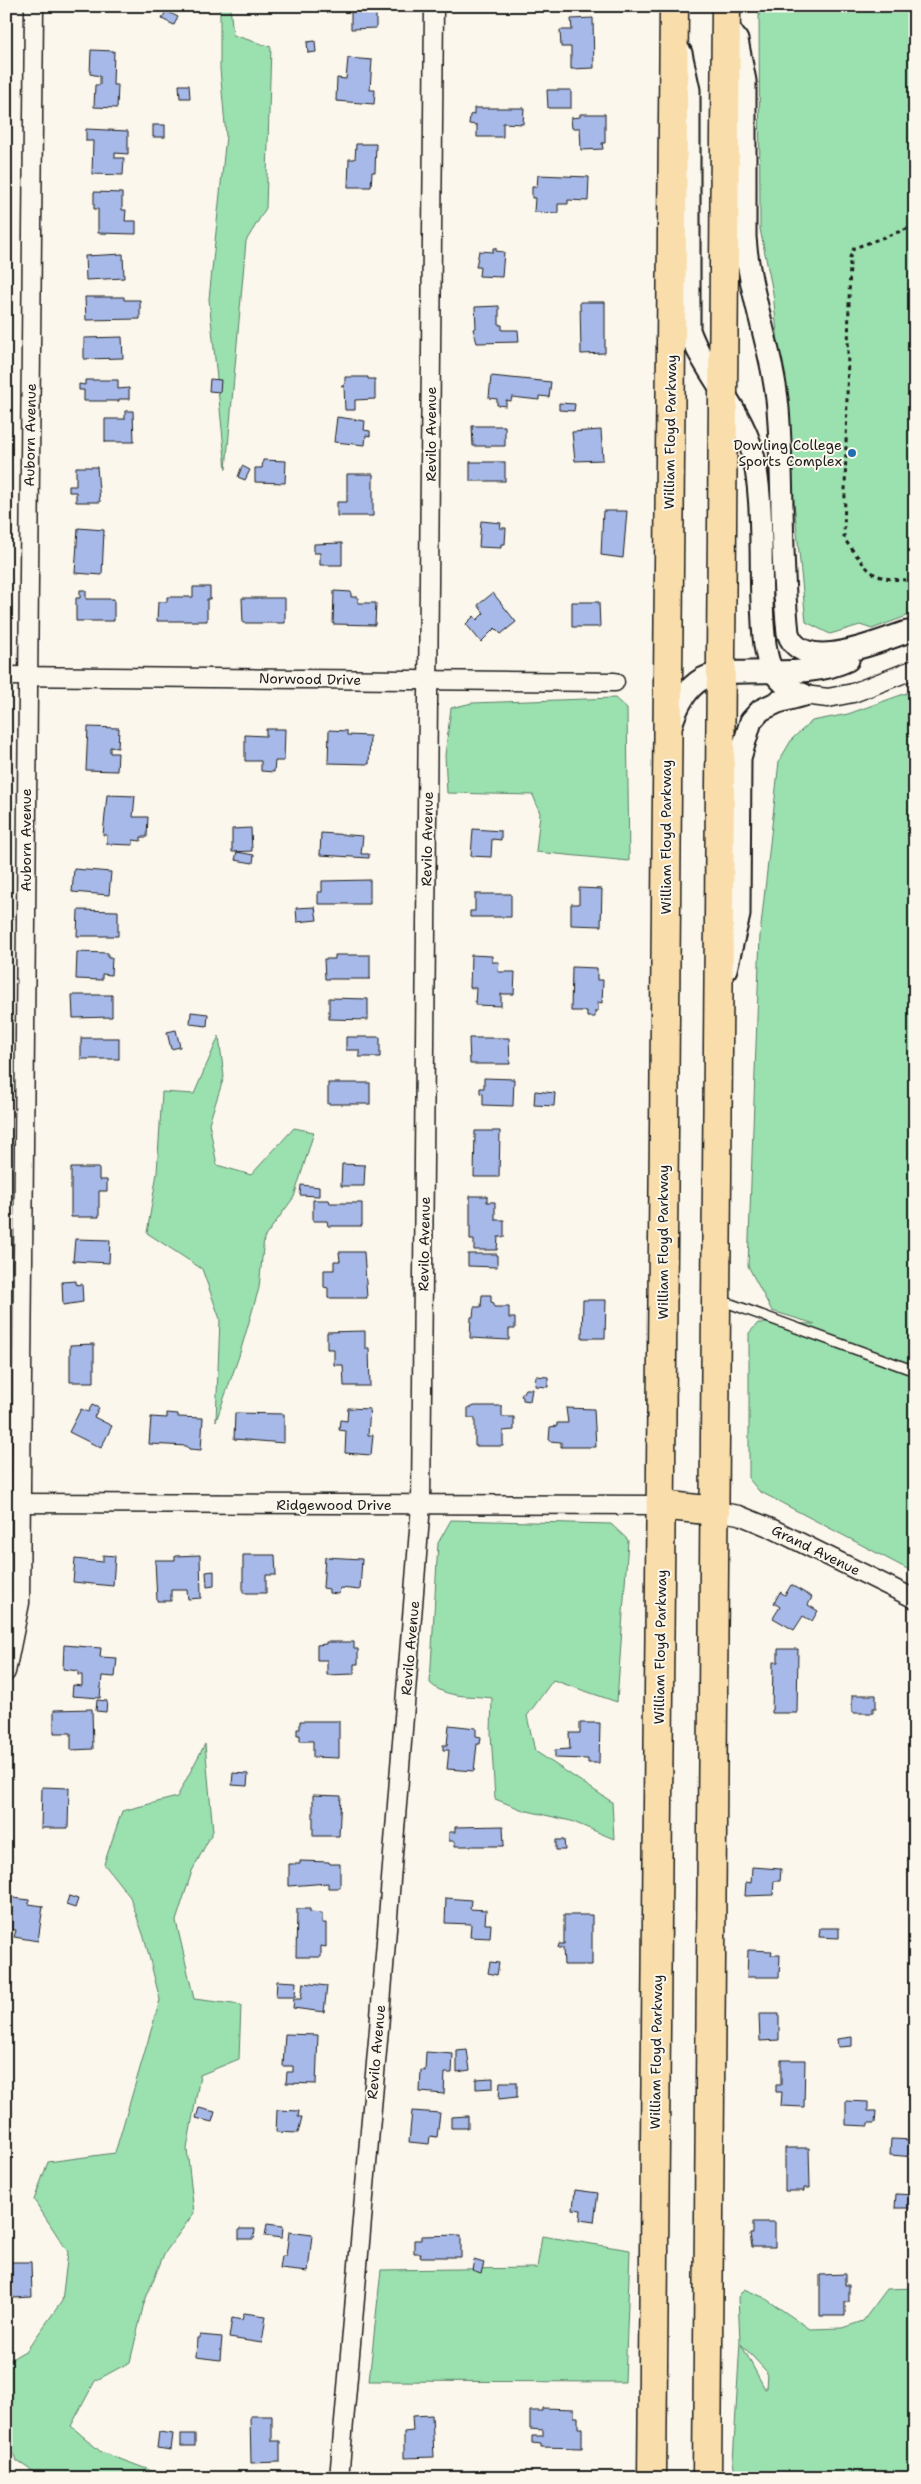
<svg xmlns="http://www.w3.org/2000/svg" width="921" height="2484" font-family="'Shantell Sans',sans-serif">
<rect width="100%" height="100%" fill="#fbf7ec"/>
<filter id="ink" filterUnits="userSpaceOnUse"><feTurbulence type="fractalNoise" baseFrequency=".02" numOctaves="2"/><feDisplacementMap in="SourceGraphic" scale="10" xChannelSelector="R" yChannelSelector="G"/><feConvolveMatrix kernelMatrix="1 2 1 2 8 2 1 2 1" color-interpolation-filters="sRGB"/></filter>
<g filter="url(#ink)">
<g fill="#9ae1af" stroke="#5b7e66" fill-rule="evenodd">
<path d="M220,6h10l3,29 38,12 -5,161 -20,33 -20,228 -17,-170 17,-163 -6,-67z"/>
<path d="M759,6h156v607l-43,16 -12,-4 -30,9 -24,-12 -33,-329 -13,-64z"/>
<path d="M915,690v883l-156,-82 -10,-12v-146l9,-10 57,1 -43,-13 -24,-45 12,-331 19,-174 13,-22 20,-18 36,-7z"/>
<path d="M615,698l12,11 2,152 -93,-9 4,-39 -7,-18 -86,-2 -2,-38 6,-47 21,-5z"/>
<path d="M219,1036l5,41 -15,46 8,42 34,10 43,-47 20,4 -20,65 -30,41 -5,50 -20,68 -23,65 4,-102 -18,-50 -55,-36 10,-60 5,-81 32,2z"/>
<path d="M451,1520l160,4 17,16 -11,162 -64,-22 -26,36 8,35 77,51 2,37 -43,-18 -48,-11 -28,-11 -4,-66 1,-35c-21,-3 -46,1 -62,-15l8,-140z"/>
<path d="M205,1744l8,87 -21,40 -16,50 18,78 47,6 -2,54 -39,16 -13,74 7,64 -30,41 -20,49 -14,59 -35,19 -24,45 30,26 70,26h-128l-26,-17 -11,-20v-79l21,-12 35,-49 6,-49 -34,-52 14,-38 67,-9 45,-153 -15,-60 -15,-43 -26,-33 18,-53 55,-14z"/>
<path d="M542,2236l88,14 -5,132 -256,-1 12,-111 156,-2z"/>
<path d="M915,2288v190h-179l-3,-16 7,-121 -2,-44 6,-8 19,8 47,32 32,-1 21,-7 24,-32zM741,2344l26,28 -1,17h-1z"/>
</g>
<g fill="#a7b9e8" stroke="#1c1c1c">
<path d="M79,6h23v2z"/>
<path d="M351,6h25v22l-25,1z"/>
<path d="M166,11l12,6 -4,8 -12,-6z"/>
<path d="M593,18l1,50 -23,1v-22h-10l-1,-17h12l-1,-11z"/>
<path d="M315,41l1,11 -8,1 -1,-11z"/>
<path d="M91,50l23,1 -1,34h5l-1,23 -23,-1 1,-22h5v-9l-10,-2z"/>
<path d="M348,58l24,2 -2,30h5l-1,14 -38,-3 1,-23 9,1z"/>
<path d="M179,85h10l1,13h-10z"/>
<path d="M547,90h24v18h-23z"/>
<path d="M474,108h50l-1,16 -20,-1v14h-26v-12l-8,-1 1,-9 4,-1z"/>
<path d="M580,114h25v29h-3l1,6 -22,1 -1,-22h-8l-1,-10 9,-1z"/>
<rect x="153" y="125" width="12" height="12"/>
<path d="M86,129l42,2v23l-13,-1v5h9l-1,17 -31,-1 1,-33h-7z"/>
<path d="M356,144h20l-1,28h-3l-1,15h-23l1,-28h6z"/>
<path d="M538,175l51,2 -1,24 -20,-1v4h-10v9l-24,-1 1,-14h-3v-11h5z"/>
<path d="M94,192l28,1v17h4l-1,11h11v13l-38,-1v-24h-4z"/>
<path d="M493,248h3v3l8,1 -2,25 -23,-1 1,-9h-4l3,-16 14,1z"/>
<path d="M123,254l1,24 -38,2 -1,-24z"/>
<path d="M85,297h39v3h16v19l-54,1z"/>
<path d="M580,302h25v51l-24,1z"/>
<path d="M499,306v19h3v5h16l1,12 -42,1 -4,-14 3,-1 -1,-21z"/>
<path d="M122,337l1,21 -39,1v-21z"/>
<path d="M491,376l60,6 -2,15 -10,-1v4l-27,-3 -1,4 -5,-1v6l-9,-1v-6l-8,-1z"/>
<path d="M345,377h23v2h7v20l-20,1v10h-10l-1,-24 -3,1 4,-3z"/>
<path d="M210,379l11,1 -1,12 -11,-1z"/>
<path d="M85,380h33v9l11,-1v11h-10v2h-35v-11h-5v-6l6,1z"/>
<path d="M559,403l16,1 -1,7 -15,-1z"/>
<path d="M125,411h8l1,31h-29v-23h20z"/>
<path d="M337,417l28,4 -1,9 6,1v5l-4,-1 -1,10 -31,-3z"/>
<path d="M472,426h33v20h-32z"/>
<path d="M601,430l2,30 -28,1 -3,-29z"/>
<path d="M263,460l23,1 -1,22 -30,-1v-14h7z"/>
<rect x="470" y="462" width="35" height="19"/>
<path d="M242,466l8,4 -5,10 -7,-3z"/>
<path d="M76,467h21l3,35h-24v-10h-7v-6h7z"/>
<path d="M347,474h26v42h-36v-14h10z"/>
<path d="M603,511h24l-4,47 -22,-3z"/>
<path d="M481,521l20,2 -1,5h6l-1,16h-4v4l-22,-1z"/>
<path d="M78,528l26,2 -2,45 -27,-2z"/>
<path d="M342,543v22h-22v-12h-6v-9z"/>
<path d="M193,587h17v12h-3v22h-50l1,-19h9v-5h26z"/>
<path d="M80,590h6v9h28v22h-38v-23h4z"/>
<path d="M334,591l17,1v5h7v6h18l-1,22 -42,-1z"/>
<path d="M493,593l23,29 -15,12 -6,-6 -14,14 -15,-18 8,-8 3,4 7,-7 -6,-8z"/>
<path d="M242,598h43v25h-42z"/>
<path d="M572,602h27l1,25h-28z"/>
<path d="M88,727l31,1 -1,20 -8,-1v6h8l-1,18 -31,-1z"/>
<path d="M266,729h19l-1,32h-9l-1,11 -13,-1v-10h-16v-26l21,1z"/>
<path d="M329,730l18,1v4l23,1 -1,28 -41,-1z"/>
<path d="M107,795l28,1 -2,21h15l-1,20h-6v4l-8,-1v5l-26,-1v-9h-4z"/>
<path d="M251,828l1,23 -20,1v-23z"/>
<path d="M473,829l28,2v9l-9,-1 -1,18 -20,-1z"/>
<path d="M321,833l42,3 -2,18h8v4l-49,-3z"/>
<path d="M237,852l17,3 -1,8 -18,-3z"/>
<path d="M74,869l37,3 -2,23 -37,-3z"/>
<path d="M370,880v24h-52v-12h4v-11z"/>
<path d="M579,888l23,1 -1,37 -30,-1v-21h8z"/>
<path d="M475,894h36v23h-41v-6h5z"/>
<path d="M315,907l2,13 -20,2 -1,-14z"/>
<path d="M78,910l40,1v25h-41z"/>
<path d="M77,952l31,1v5h4l-1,17 -9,-1v6l-26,-1z"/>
<path d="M335,955h35v24h-45l-1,-20h11z"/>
<path d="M471,955l21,1v6h7l-1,10h17l-1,22h-13v12l-26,-1 1,-17h-6z"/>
<path d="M572,967l25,1v12h6l-1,23 -4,-1v9h-3v6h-8v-6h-16z"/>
<path d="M72,995h40v22l-39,1z"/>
<path d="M329,998l39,1v21l-39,-1z"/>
<path d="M191,1012l17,2 -1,12 -17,-2z"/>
<path d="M176,1030l4,17 -9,2 -4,-17z"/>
<path d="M346,1037h34v20h-21v-7h-13z"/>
<rect x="81" y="1038" width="38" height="21"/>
<path d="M469,1038h40l1,26h-40z"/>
<path d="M484,1078l30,1 -1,27 -30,-1v-11l-3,-1v-5h4z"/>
<rect x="328" y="1083" width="42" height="21"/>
<path d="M535,1091l20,2 -1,13 -20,-1z"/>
<path d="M475,1131h25l-1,46h-25z"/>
<path d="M342,1164l23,1 -1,21h-23z"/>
<path d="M71,1168h28v12h8v11h-8v26h-28z"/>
<path d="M301,1185l18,2v9l-19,-1z"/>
<path d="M470,1196h17v6h8v18h9v17h-6l-1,13h-23v-10h-4z"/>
<path d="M313,1200h16l1,3h32v23h-34l-1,-5h-14z"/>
<path d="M75,1239l35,1 -1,23 -36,-2z"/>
<path d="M339,1252h25l3,46h-39v-10l-4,-1v-17h10v-9h6z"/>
<path d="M468,1254h29v13l-29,-1z"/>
<path d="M76,1281v4l6,-1 1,18 -20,3 -1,-23z"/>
<path d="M482,1295h9v7l3,1v4h15v11h6v11h-6v11l-39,-2 1,-21h2l1,-10h7z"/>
<path d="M583,1300h23l-1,38h-23z"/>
<path d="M365,1331v17h4l1,38h-26l-1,-21h-9v-16h-7v-17z"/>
<path d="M94,1344v38h-24v-37z"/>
<path d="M536,1376l12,1v10l-13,-1z"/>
<path d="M525,1389h7l-2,12 -7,-1v-3l-2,-1z"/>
<path d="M92,1405l7,3 -5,9 18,9 -11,22 -32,-16 12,-23 7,3z"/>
<path d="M475,1406h27v11h12v13l-11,1v15h-28v-28h-7v-10z"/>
<path d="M348,1408l22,1 -2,26h5l-2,20 -26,-2 1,-22 -7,-1 1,-10 7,1z"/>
<path d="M566,1408l28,1 2,38h-35v-5l-12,-1 1,-14 7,-1v-3h11z"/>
<path d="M167,1413l11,1v3l25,1 -2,32 -12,-1 -2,-3 -38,-2 2,-27 16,1z"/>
<path d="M235,1413l49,1v29l-50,-4z"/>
<path d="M103,1555l12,1 -2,30 -40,-4 2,-23 28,3z"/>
<path d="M200,1555l1,43 -13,1 -1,-9h-16v11h-14l-2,-41h20v-4z"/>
<path d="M243,1555h32l1,20h-10v18h-23z"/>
<path d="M325,1557l37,2 -2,31 -20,-2 -1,6 -10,-1v-4l-6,-1z"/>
<path d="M214,1571v15l-7,1 -1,-15z"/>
<path d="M791,1585l21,12 -4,8 10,6 -6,10 -9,-5 -9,14 -21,-12 7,-11 -6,-4 6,-11 5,3z"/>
<path d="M326,1642h28v7h4v15h-4v10l-27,1v-15h-10v-15l9,-1z"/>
<path d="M64,1645l37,3 -1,9 17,1 -2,19 -13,-1 -2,22 -28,-2 1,-11 9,1v-11h-4v-4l-15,-2z"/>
<path d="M778,1649h20l-1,64h-25l1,-51h5z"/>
<path d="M852,1695h24v13h-3v5h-21z"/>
<path d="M97,1700l10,1 -1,11 -10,-1z"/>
<path d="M92,1709l1,40 -22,1v-17h-17v-23z"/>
<path d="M300,1721h39v37l-26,-1v-16h-13v-6h-3v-6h3z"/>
<path d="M580,1723h20l-1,40h-11v-4l-33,-1v-8l15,-1 -1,-16h11z"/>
<path d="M449,1725l27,3v8l5,1 -1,7h-3l-3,27 -27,-2 2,-19h-6v-5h4z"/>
<path d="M233,1773l15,1 -1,12 -15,-1z"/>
<path d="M42,1787l27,1 -1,40h-27z"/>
<path d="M313,1795l28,1 -2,40h-26z"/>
<path d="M503,1826l1,20h-49v-5h-6v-9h6v-5z"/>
<path d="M556,1840h8l1,10h-9z"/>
<path d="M300,1861l29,1 1,2h10v24h-12v-5l-39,3v-22h11z"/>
<path d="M752,1867l29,2 -1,12h-6l-1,14 -28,1 1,-14 5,1z"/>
<path d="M69,1896l9,3 -3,9 -9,-3z"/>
<path d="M6,1897l23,3v4l14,2 -5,35 -24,-4 2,-7 -5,-1 1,-8 -6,-1z"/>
<path d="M446,1898l25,2 -1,9 16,1 -1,14h6l-1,14 -20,-1 1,-13 -26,-1z"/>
<path d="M297,1909h13v3l12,1v10h4v24l-5,-1v11h-25z"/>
<path d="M564,1915h28v50h-28l-1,-17h-5l1,-4h5z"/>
<path d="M820,1928h19v10l-20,-1z"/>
<path d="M748,1950l24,1 -1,4h9l-1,22h-32z"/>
<path d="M490,1962l9,1 -2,12 -9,-2z"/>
<path d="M277,1981l19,1 -1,15h-19z"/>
<path d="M303,1983l24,3 -3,26 -31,-4 1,-9h7z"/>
<path d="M759,2014h20v26l-19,1z"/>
<path d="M285,2034l33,1 -2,49 -30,-1 1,-11h6v-6h-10z"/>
<path d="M852,2037v9l-14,1 -1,-8z"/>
<path d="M467,2050l3,20 -13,2v-21z"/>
<path d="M426,2052l27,2 -1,19h-7l-1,21 -24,-2 1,-22 4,1z"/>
<path d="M781,2060h24l-1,47 -23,-1 1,-14h-6v-7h5z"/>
<path d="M493,2078v10l-17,1v-10z"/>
<path d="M500,2082h17v15l-18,2z"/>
<path d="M846,2101l22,1v9h8l-1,12h-7v3l-22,-1z"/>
<path d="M199,2108l16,4 -3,10 -16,-4z"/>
<path d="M277,2110l22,1 -1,6h4l-4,16 -22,-1z"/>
<path d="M412,2111l28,2 -3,24 -7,-1 -1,8 -20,-2z"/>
<path d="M468,2116v12h-17v-11z"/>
<path d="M891,2139l24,1v17l-25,-2z"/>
<path d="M785,2148h24l1,40h-6v3h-19z"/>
<path d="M575,2190l23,3 -4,29 -14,-2 1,-10 -8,-1z"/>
<path d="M896,2194l19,1v13h-20z"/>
<path d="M753,2222h22v25h-23l-2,-13h3z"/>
<path d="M267,2224l16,2 -1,12 -17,-2z"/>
<path d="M239,2229h16l-1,10h-15z"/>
<path d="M289,2232l23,3 -4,37 -28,-3 2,-13h4z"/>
<path d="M461,2235v22h-41l1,-4h-7v-13h7v-4z"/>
<path d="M474,2260l10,3 -3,10 -9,-3z"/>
<path d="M6,2262h25l1,35 -19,1 -1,-7h-6z"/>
<path d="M845,2274v11h4v17h-4v14h-25v-41z"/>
<path d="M244,2313l22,3 -4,27 -33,-5 3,-20 10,2z"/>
<path d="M200,2335l22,2 -2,23 -24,-3 1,-19h3z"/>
<path d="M542,2408l32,1v8h4v11h4v20l-41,-1v-3l-9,-1v-7h11v-6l-13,-1v-18h12z"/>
<path d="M432,2415l2,42 -30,1v-26l9,-1 -1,-15z"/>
<path d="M250,2416h22v25h8v21l-29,1z"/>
<path d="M159,2432l14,2 -2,16 -14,-2z"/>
<rect x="181" y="2434" width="14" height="12"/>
</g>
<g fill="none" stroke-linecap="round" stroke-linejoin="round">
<g stroke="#1c1c1c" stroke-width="12">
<path id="service" d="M720,1300l195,71"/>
</g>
<g stroke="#1c1c1c" stroke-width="21">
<g id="minor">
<path d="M6,676l609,6"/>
<path d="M804,695l24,3 25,-5 62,-24"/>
<path d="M6,1503l655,2"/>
<path d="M715,1511l24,4 32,13 144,71"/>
<path d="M6,1672l14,-69 14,-1597"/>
<path d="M339,2478l40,-449 42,-524 13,-1499"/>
</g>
</g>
<g stroke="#1c1c1c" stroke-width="25">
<g id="tertiary">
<path d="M727,26l10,14 8,41v156c4,58 28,113 33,172 6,74 2,150 10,224 14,43 90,8 119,-1"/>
<path d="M681,53l8,37v240c15,42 49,75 62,117 13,44 9,109 11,155 1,19 1,43 7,61 6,15 21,27 35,32"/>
<path d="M671,726c5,-17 14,-37 31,-47 13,-7 30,-7 45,-7 34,-1 70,3 101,-12"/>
<path d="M726,969l13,-54 1,-157 11,-37 10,-11 17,-8 26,-7"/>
</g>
</g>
<g stroke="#1c1c1c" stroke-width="31">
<g id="trunk">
<path d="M661,1505l54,6"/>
<path d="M652,2478l22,-2472"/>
<path d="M707,2478l19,-2472"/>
</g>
</g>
<path stroke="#1c1c1c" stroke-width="3" stroke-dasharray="4 4" stroke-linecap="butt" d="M915,226l-61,22 -4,9 -6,282c28,35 24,41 71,41"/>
<use href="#service" stroke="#fbf7ec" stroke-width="9"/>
<use href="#minor" stroke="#fbf7ec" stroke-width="18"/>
<use href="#tertiary" stroke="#fbf7ec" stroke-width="21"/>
<use href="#trunk" stroke="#f9deab" stroke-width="28"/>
</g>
</g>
<circle fill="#1f6fb2" stroke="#fbf7ec" stroke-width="2" cx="852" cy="453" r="5"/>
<g text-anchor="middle" stroke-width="4" stroke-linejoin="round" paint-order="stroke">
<g font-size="14" fill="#1c1c1c" stroke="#fbf7ec">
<text transform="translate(670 432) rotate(-89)" y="5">William Floyd Parkway</text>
<text transform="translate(431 434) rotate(-90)" y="5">Revilo Avenue</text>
<text transform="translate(30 435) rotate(-89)" y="5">Auborn Avenue</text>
<text transform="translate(310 679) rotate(1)" y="5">Norwood Drive</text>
<text transform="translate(666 837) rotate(-90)" y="5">William Floyd Parkway</text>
<text transform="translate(427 839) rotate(-89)" y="5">Revilo Avenue</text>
<text transform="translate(26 840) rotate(-90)" y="5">Auborn Avenue</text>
<text transform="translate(663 1242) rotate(-90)" y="5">William Floyd Parkway</text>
<text transform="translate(424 1244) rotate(-89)" y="5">Revilo Avenue</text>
<text x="334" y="1510">Ridgewood Drive</text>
<text transform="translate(816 1550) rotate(26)" y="5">Grand Avenue</text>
<text transform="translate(660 1647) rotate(-89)" y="5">William Floyd Parkway</text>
<text transform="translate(410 1648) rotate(-85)" y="5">Revilo Avenue</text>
<text transform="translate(376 2052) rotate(-85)" y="5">Revilo Avenue</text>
<text transform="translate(656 2052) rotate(-89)" y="5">William Floyd Parkway</text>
</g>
<g font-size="14" fill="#1c1c1c" stroke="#fbf7ec" text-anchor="end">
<text x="842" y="450">Dowling College<tspan x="842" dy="16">Sports Complex</tspan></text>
</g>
</g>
<rect width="921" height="2484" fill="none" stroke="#fbf7ec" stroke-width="25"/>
<rect x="12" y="12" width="896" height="2459" fill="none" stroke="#1c1c1c" stroke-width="2" filter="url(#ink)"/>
</svg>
